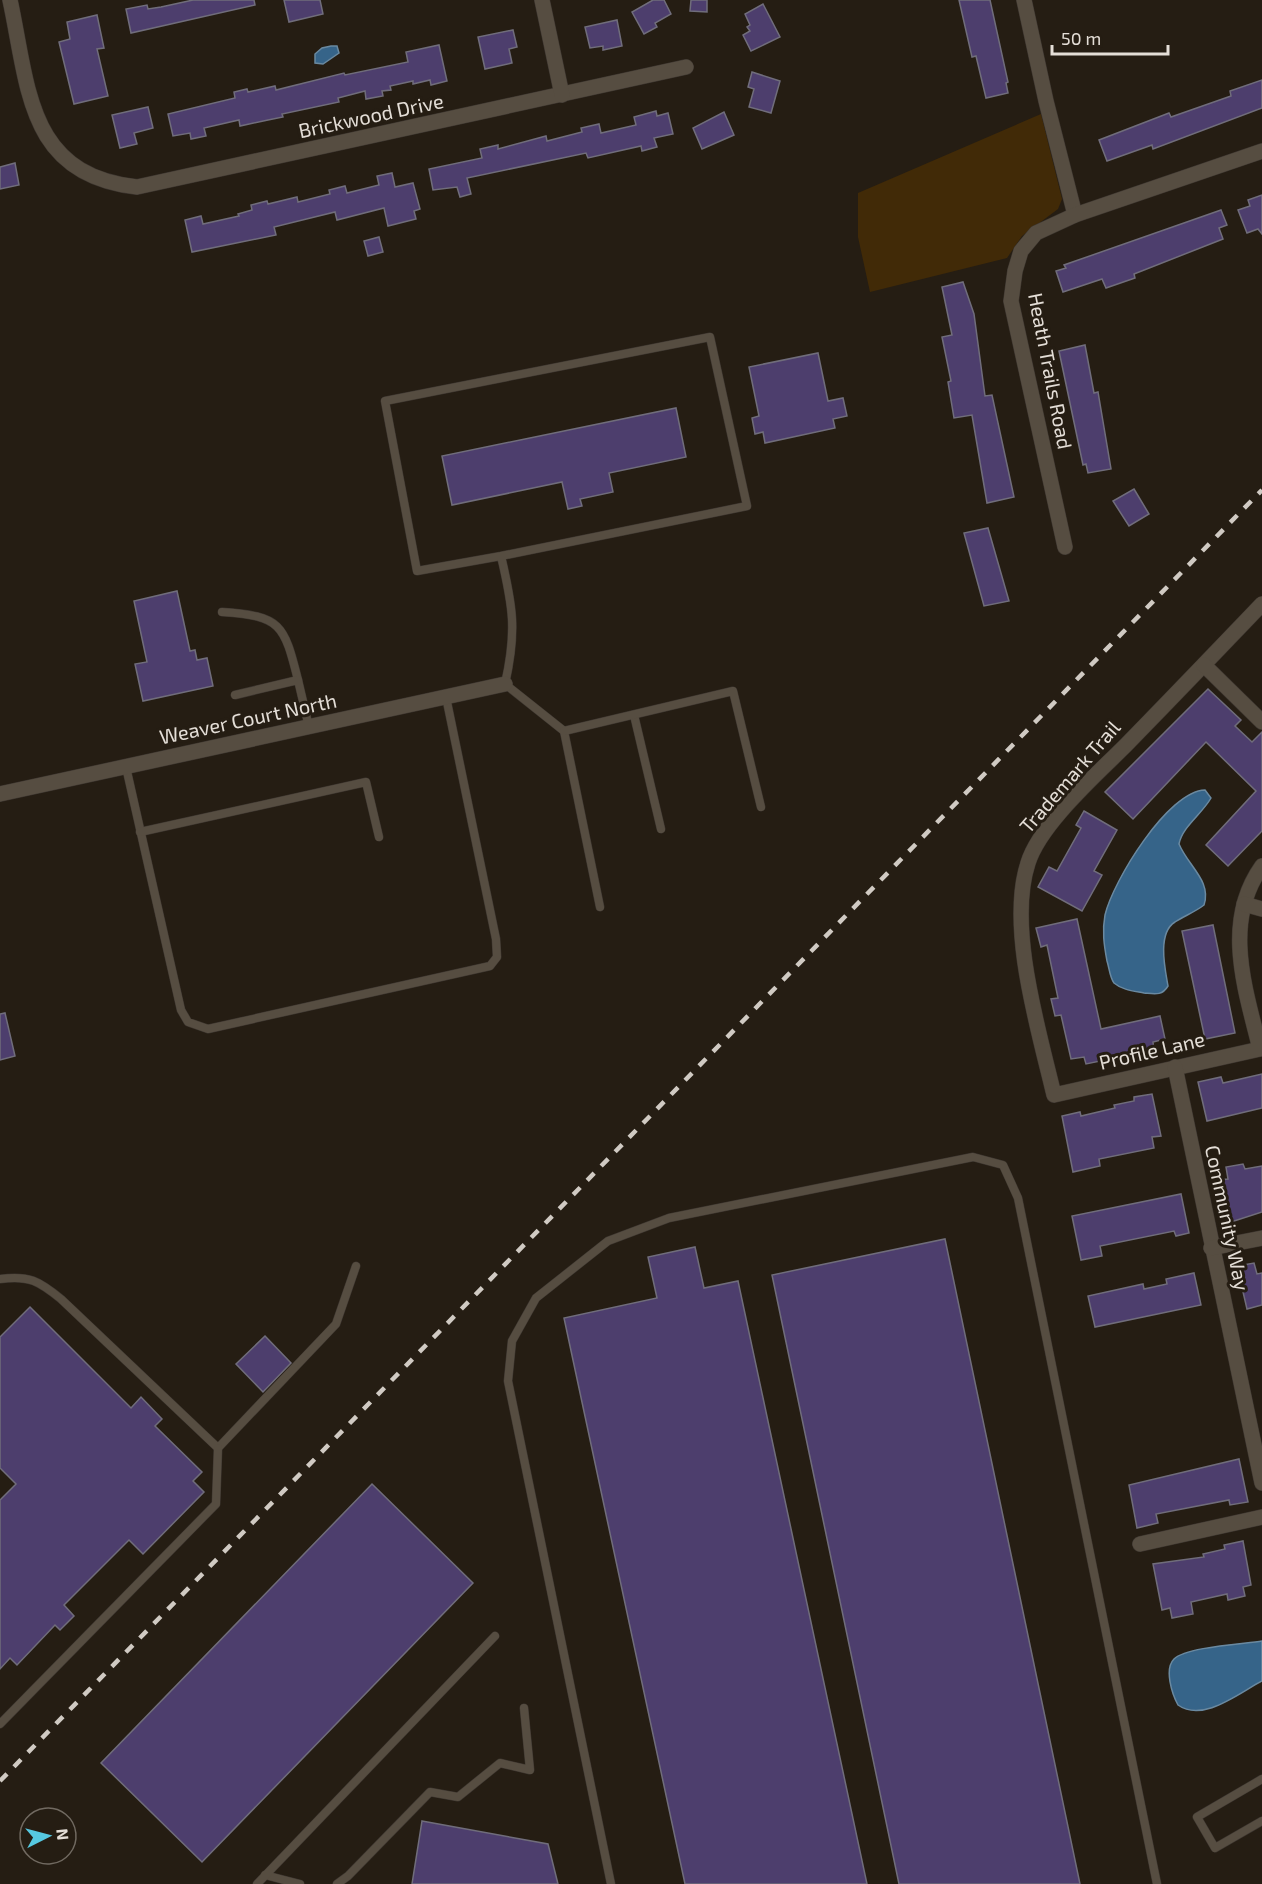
<svg xmlns="http://www.w3.org/2000/svg" width="1262" height="1884" font-family="'Exo 2',sans-serif">
<rect width="100%" height="100%" fill="#251d13"/>
<path fill="#412a07" d="M1041,114l21,85 -4,10 -36,27 -15,22 -137,34 -12,-55v-44z"/>
<g fill="#366489" stroke="#6a89a0" stroke-width="1.5">
<path d="M331,46h6l2,7 -16,11 -8,-1v-9l7,-6z"/>
<path d="M1205,790l6,8c-9,16 -29,29 -32,46 9,22 33,37 25,61 -9,7 -20,11 -29,17 -18,11 -10,47 -7,64 -6,10 -13,8 -24,7 -10,-2 -22,-3 -30,-10 -4,-5 -5,-16 -7,-22 -3,-16 -5,-30 -2,-46 8,-34 63,-124 100,-125z"/>
<path d="M1262,1641v40c-23,12 -59,42 -84,24 -6,-11 -14,-36 -4,-46 12,-12 69,-15 88,-18z"/>
</g>
<g fill="#4d3e6d" stroke="#706d7b" stroke-width="1.5">
<path d="M193,0h61l1,5 -124,28 -5,-24 21,-4 1,4 13,-2z"/>
<path d="M284,0h36l3,14 -34,8z"/>
<path d="M653,0h11l7,14 -16,9 2,4 -13,7 -12,-22z"/>
<path d="M691,0h16v12l-17,-1z"/>
<path d="M959,0h31l18,82 -2,1 2,10 -22,5 -10,-42 -4,1z"/>
<path d="M763,4l17,33 -29,14 -8,-16 7,-4 -3,-4 3,-2 -5,-11z"/>
<path d="M97,15l7,33 -7,1 11,47 -34,8 -15,-62 11,-3 -3,-17z"/>
<path d="M617,20l5,26 -19,4v-4l-13,2 -5,-21z"/>
<path d="M513,30l4,17 -8,2 3,14 -27,6 -7,-32z"/>
<path d="M439,45l8,36 -16,4 -1,-5 -17,4v-3l-23,5 1,4 -9,1 1,5 -17,3 -1,-8 -27,7 1,4 -57,12 1,3 -15,3 -28,6 -1,-6 -35,8 2,8 -15,3 -1,-6 -17,3 -5,-22 67,-16 -1,-6 13,-3 1,3 27,-6 1,4 68,-17 1,2 63,-13 -2,-10z"/>
<path d="M752,72l28,9 -9,32 -22,-6 5,-18 -6,-2z"/>
<path d="M1262,80v28l-109,41 -1,-4 -45,16 -8,-21 70,-27 2,4 60,-21 -1,-5z"/>
<path d="M148,107l5,21 -19,5 3,11 -17,4 -8,-33z"/>
<path d="M656,111l1,5 11,-3 5,21 -19,4 3,9 -15,4 -1,-5 -53,12 -2,-5 -119,25 4,16 -11,3 -3,-10 -24,3 -4,-21 53,-11 -2,-9 18,-4v4l48,-13 1,5 35,-9 -1,-4 18,-4 2,9 35,-8 -2,-8z"/>
<path d="M724,112l10,23 -32,14 -9,-21z"/>
<path d="M15,163l4,22 -19,4v-22z"/>
<path d="M392,173l3,14 18,-4 7,26 -6,2 2,8 -28,7 -4,-18 -47,12 -2,-8 -61,15 2,8 -84,17 -7,-32 16,-4 2,8 36,-8 -1,-2 14,-4 -1,-5 16,-4 1,3 29,-7 1,5 32,-8 -1,-4 16,-4 2,7 32,-8 -2,-9z"/>
<path d="M1262,195v39l-4,-5 -11,4 -9,-23 12,-4 -2,-6z"/>
<path d="M1221,210l6,15 -8,3 4,11 -89,35 1,4 -29,10 -4,-9 -39,13 -7,-21 10,-3 -2,-3z"/>
<path d="M379,237l4,15 -15,4 -4,-15z"/>
<path d="M963,282l11,32 11,82 7,-1 22,102 -27,6 -15,-88 -18,3 -6,-36 3,-1 -9,-44 10,-2 -10,-48z"/>
<path d="M1085,345l9,48 4,-1 13,77 -23,4 -2,-9 -3,1 -24,-114z"/>
<path d="M818,353l10,48 15,-3 4,18 -14,3 2,9 -70,15 -2,-11 -8,2 -3,-16 7,-2 -10,-49z"/>
<path d="M676,408l10,49 -77,16 4,19 -33,7 2,7 -14,3 -6,-27 -110,23 -10,-49z"/>
<path d="M1134,489l15,25 -20,12 -16,-25z"/>
<path d="M988,528l21,73 -25,5 -20,-73z"/>
<path d="M177,591l13,60 5,-1 2,10 10,-2 6,28 -70,15 -8,-37 12,-2 -13,-61z"/>
<path d="M1208,689l33,31 -6,6 17,16 10,-10v99l-34,35 -22,-21 50,-54 -50,-49 -73,77 -28,-27z"/>
<path d="M1084,811l33,19 -23,41 8,4 -20,36 -44,-24 11,-20 8,4 24,-43 -5,-3z"/>
<path d="M1077,919l24,110 59,-13 5,23 -12,3 1,8 -68,14 -2,-7 -13,2 -10,-44 -6,1 -4,-17 7,-1 -11,-53 -6,2 -5,-19z"/>
<path d="M1213,925l22,108 -30,6 -23,-108z"/>
<path d="M5,1013l10,43 -15,4v-46z"/>
<path d="M1262,1074v34l-55,13 -9,-39 23,-5 2,6z"/>
<path d="M1152,1094l9,42 -9,1 2,11 -55,11 1,7 -27,6 -11,-56 18,-4 1,4 34,-8 -1,-3 20,-4v-4z"/>
<path d="M1243,1164l2,5 17,-3v46l-34,11 -9,-43 9,-1 -2,-12z"/>
<path d="M1181,1194l8,39 -13,3 -2,-5 -74,15 2,10 -21,4 -9,-44z"/>
<path d="M945,1239l135,645h-181l-127,-609z"/>
<path d="M695,1247l9,41 34,-7 129,603h-182l-121,-566 93,-20 -9,-41z"/>
<path d="M1254,1263l3,11 5,-1v32l-15,4 -10,-43z"/>
<path d="M1194,1273l7,32 -106,22 -7,-31 55,-12 1,5 23,-5 -1,-5z"/>
<path d="M30,1307l101,101 10,-11 21,22 -7,7 47,46 -9,9 11,11 -61,62 -14,-14 -65,65 10,11 -14,14 -5,-5 -38,40 -7,-7 -10,11v-169l16,-16 -16,-16v-131z"/>
<path d="M265,1336l26,27 -28,29 -27,-28z"/>
<path d="M1239,1459l9,43 -18,3 -1,-5 -73,14 2,9 -21,5 -8,-43z"/>
<path d="M372,1484l101,99 -271,279 -101,-99z"/>
<path d="M1243,1541l8,44 -8,2 2,9 -17,4 -1,-6 -36,8 2,12 -21,4 -2,-10 -8,2 -9,-46 51,-7 -1,-3 22,-5 -1,-4z"/>
<path d="M422,1821l126,23 10,40h-146z"/>
</g>
<g fill="none" stroke-linecap="round" stroke-linejoin="round">
<g stroke="#3d3630" stroke-width="9">
<g id="service">
<path d="M501,556l-84,15 -32,-170 325,-64 37,169 -246,50c12,51 16,75 4,128l59,47 36,176"/>
<path d="M222,612c59,4 62,12 76,68"/>
<path d="M235,695l63,-15 11,47"/>
<path d="M634,715l27,114"/>
<path d="M564,731l169,-40 28,116"/>
<path d="M126,767l55,243 7,12 20,7 282,-63 7,-9 -1,-18 -50,-242"/>
<path d="M140,832l226,-50 13,55"/>
<path d="M0,1279c29,-4 39,2 61,20l157,149 118,-124 20,-58"/>
<path d="M0,1724l216,-220 2,-56"/>
<path d="M1262,1779l-65,38 18,31 47,-27"/>
<path d="M265,1875l35,9"/>
<path d="M257,1884l238,-248"/>
<path d="M337,1884l11,-8 82,-84 28,5 42,-34 30,7 -6,-62"/>
<path d="M611,1884l-103,-503 4,-40 24,-43 72,-57 61,-23 304,-61 30,8 15,33 139,686"/>
</g>
</g>
<g stroke="#3d3630" stroke-width="16">
<g id="minor">
<path d="M10,0c19,88 17,175 127,187l549,-120"/>
<path d="M542,0l20,95"/>
<path d="M1024,0l22,101 29,114"/>
<path d="M1065,547l-54,-246 4,-30 6,-20 15,-18 39,-18 187,-64"/>
<path d="M1262,604c-45,47 -90,94 -136,141 -29,29 -86,79 -98,118 -21,64 11,168 26,232l206,-46c-15,-61 -38,-127 2,-183"/>
<path d="M1204,665l58,57"/>
<path d="M0,794l505,-110"/>
<path d="M1244,904l18,5"/>
<path d="M1175,1067l87,416"/>
<path d="M1211,1248l51,-10"/>
<path d="M1140,1544l122,-27"/>
</g>
</g>
<use href="#service" stroke="#564d41" stroke-width="8"/>
<use href="#minor" stroke="#564d41" stroke-width="15"/>
<path stroke="#d0cac3" stroke-width="4.5" stroke-dasharray="10 10" stroke-linecap="butt" d="M0,1781l1262,-1291"/>
</g>
<g text-anchor="middle" stroke-width="6" stroke-linejoin="round" paint-order="stroke">
<g font-size="20" fill="#e4ded7" stroke="#251d13">
<text transform="translate(371 116) rotate(-12)" y="7">Brickwood Drive</text>
<text transform="translate(1050 371) rotate(79)" y="7">Heath Trails Road</text>
<text transform="translate(248 719) rotate(-12)" y="7">Weaver Court North</text>
<text transform="translate(1070 777) rotate(-49)" y="7">Trademark Trail</text>
<text transform="translate(1152 1051) rotate(-13)" y="7">Profile Lane</text>
<text transform="translate(1227 1218) rotate(78)" y="7">Community Way</text>
</g>
</g>
<g transform="translate(48 1836) rotate(84)"><circle r="28" fill="#251d13" stroke="#716a61" stroke-width="1.5"/>
<path d="M0-4.5L10 22L0 15L-10 22Z" fill="#56c9e1"/>
<text y="-9" font-size="16" font-weight="bold" text-anchor="middle" fill="#e4ded7">N</text>
</g>
<path d="M1052 45v9h116v-9" fill="none" stroke="#e4ded7" stroke-width="3"/>
<text x="1061" y="45" font-size="18" fill="#e4ded7" stroke="#251d13" stroke-width="4.5" paint-order="stroke">50 m</text>
</svg>
